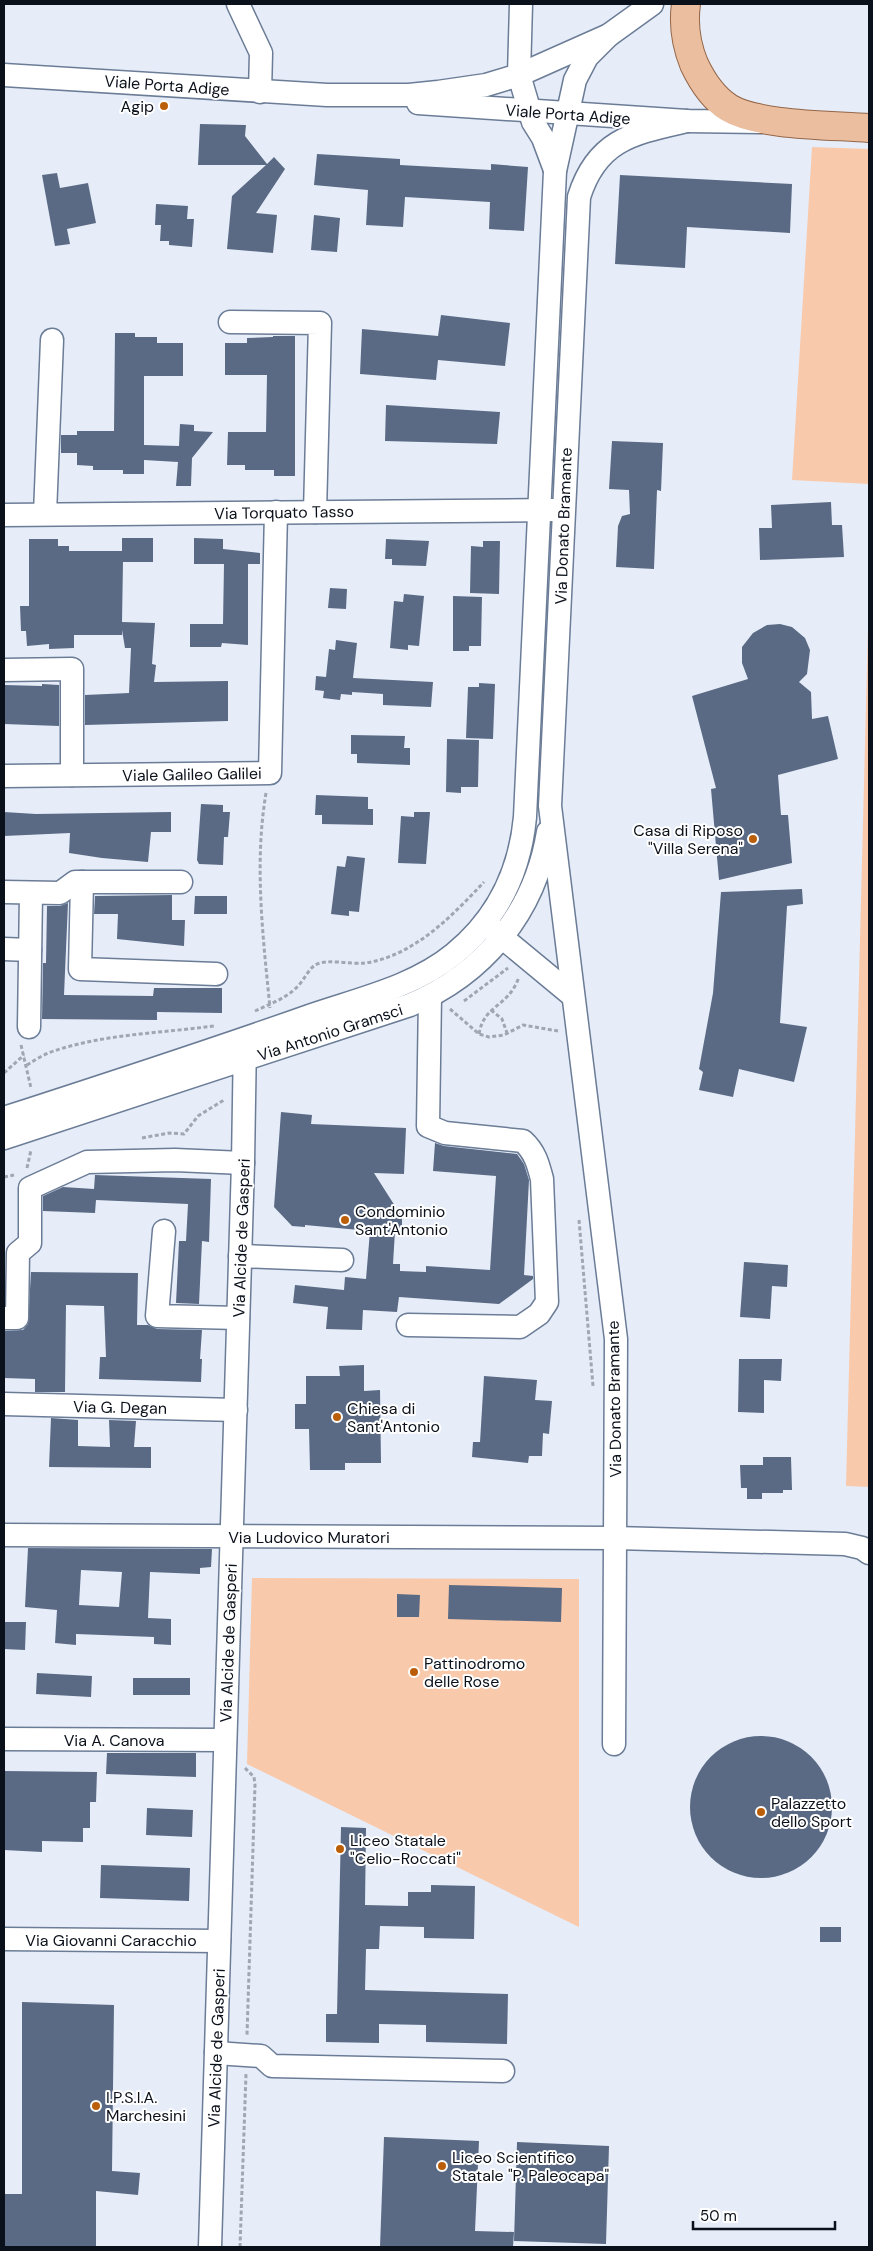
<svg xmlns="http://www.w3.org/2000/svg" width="873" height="2251" font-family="'DM Sans',sans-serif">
<rect width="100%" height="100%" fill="#e6edf9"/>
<g fill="#f9c9ab">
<path d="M812,147l57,2v335l-77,-4z"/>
<path d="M869,588v899l-23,-1z"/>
<path d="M252,1578l327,1v348l-332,-163z"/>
</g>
<g fill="#5a6a84" fill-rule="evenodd">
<path d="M200,124l46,1 -1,11 22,28 7,-7 11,12 -29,44 21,2 -4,38 -46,-4 5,-53 34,-31h-68z"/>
<path d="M317,154l83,5v6l91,5v-6l37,3 -4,64 -35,-2 1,-27 -85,-5 -2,30 -37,-2 2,-35 -54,-5z"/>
<path d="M57,173l3,15 28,-5 8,40 -29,6 3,15 -15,2 -13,-71z"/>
<path d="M620,175l172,9 -2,49 -103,-6 -2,41 -70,-4z"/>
<path d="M156,204l32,2 -1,13h7l-2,28 -23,-2v-4h-9l1,-16h-6z"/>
<path d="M314,215l26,3 -3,34 -26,-2z"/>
<path d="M441,315l69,8 -5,43 -67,-6 -2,20 -76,-6 2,-45 76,7z"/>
<path d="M115,333h20v4h22v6h26v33h-39v69l35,1 1,-22 14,1v6l19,1 -21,26 -1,28h-15l2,-24 -34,-2v14h-21v-4h-30v-4l-16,-1v-12h-16v-18h16v-4h37z"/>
<path d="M273,336h22v140h-21v-6h-29v-5h-18l1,-33h38l1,-57h-42v-32h22v-5l26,-1z"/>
<path d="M386,405l114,7 -3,32 -112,-3z"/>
<path d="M612,441l51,2 -2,48 -4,-1 -3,79 -38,-2 2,-41 4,-10 8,-2 -1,-24 -20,-1z"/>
<path d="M831,502l1,23h10l2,32 -84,3 -1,-32h13l-1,-23z"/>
<path d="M122,538h31v24h-30l-1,60 33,1 -3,41 4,1 -2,17 74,-1v40l-143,4v-30l44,-2 2,-45h-6l-3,-18v5h-48v13l-25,1v-5l-22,2 -1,-15h-5l-1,-25h9v-67h29v7h11v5h53z"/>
<path d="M194,538l29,1v10l37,4v11h-12v81l-26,-2 -1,4h-31v-23h33l1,-60h-30z"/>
<path d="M386,539l43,2 -3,25 -34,-1v-6h-7z"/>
<path d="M483,541h17l-1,53 -29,-1 1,-47 12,1z"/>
<path d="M330,588l17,1 -1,20 -18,-1z"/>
<path d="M404,594l20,2 -5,50 -11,-1v5l-18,-2 4,-47 9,1z"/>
<path d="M453,596l29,1 -1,49h-12v5h-16z"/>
<path d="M780,624l12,3 13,11 5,12 -3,24 -8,8 12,10 1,27 16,-3 10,43 -60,16 3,40h7l4,48 -73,17 -8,-91 5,-1 -24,-92 56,-17 -6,-16v-16l11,-14 14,-8z"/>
<path d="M336,640l21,3 -4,35 80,4 -2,25 -48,-2v-11l-31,-2v3l-11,-1 -1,6 -17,-2 1,-7 -9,-1 1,-14 10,1 3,-28 6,1z"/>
<path d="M479,683l16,1 -2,55 -27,-1 2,-51h11z"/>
<path d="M42,684l17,1v41l-55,-2 1,-39 37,1z"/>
<path d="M351,735l54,1 -1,12h6v17l-53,-2v-9h-6z"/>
<path d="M447,739l32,1 -1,47h-17v6l-15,-1z"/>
<path d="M316,795l52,2v12h5v16l-51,-1v-9h-7z"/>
<path d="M201,804l22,1v7h7l-2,25h-4l-1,28 -24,-1 -2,-4z"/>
<path d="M4,812l32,2 135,-2v20h-20l-3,30 -46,-4 -33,-5 1,-20 -66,3z"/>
<path d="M414,812h16l-4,52 -28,-1 3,-47 13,1z"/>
<path d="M347,856l18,2 -6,54 -10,-1v5l-18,-2 6,-48 8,1z"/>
<path d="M802,889l1,15 -16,2 -7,117 27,4 -13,55 -55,-13 -6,28 -34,-7 4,-18 -4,-3 14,-76 8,-101z"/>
<path d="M172,895v25h13l-1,26 -67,-7 1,-25h-24l1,-18z"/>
<path d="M195,896h32v18h-33z"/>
<path d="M68,903l-4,92 89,1 1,-8h68v25l-65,-1v8l-115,-1 1,-56h3l1,-57h13z"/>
<path d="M281,1112l31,3 -1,9 95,4 -2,46 -30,-1 28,44v15l-7,-1 -2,33h7v7l26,1v-6l64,4 6,-94 -63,-5 2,-28 9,3 73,8 7,10 5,16 -5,95 9,1v3l-34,25 -100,-7 -2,15 -34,-2 -1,20 -36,-1 2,-22 -35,-4 2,-18 49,5 1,-13 21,2 4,-48 -65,-6v2l-13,-1 -18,-19z"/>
<path d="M95,1175l116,4 -2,63 -7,-1 -3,63 -23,-1 3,-62h7l2,-37 -92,-4 -1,13 -52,-2v-15l20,-9 31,2z"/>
<path d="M744,1262l44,3 -1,22 -15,-1 -2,33 -30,-2z"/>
<path d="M31,1272l107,1 -1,52h11l9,4 45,1 -2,29h2l-1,23 -102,-3 1,-22h6l-2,-51 -38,-1 -1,87h-30v-13l-31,-1v-47l19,-1 5,-6z"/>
<path d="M739,1359h43l-1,22 -17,-1v33l-26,-1z"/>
<path d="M364,1365v26l16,-1 1,73h-36v7h-35l-1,-41h-14v-25h11v-28h34l-1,-10z"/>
<path d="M484,1376l53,4 -2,20 17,1 -3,33 -6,-1 -1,23h-13l-1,7 -56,-6 1,-15h7z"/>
<path d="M51,1418l27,2v26l32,1 -1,-27 27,1 -2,26h17v21l-102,-1z"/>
<path d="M763,1457h28l1,33h-9v3h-21v6h-15v-11h-6l-1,-23h23z"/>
<path d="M28,1548l184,1 -1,18 -11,1v6l-50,-2 -2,46 23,1v26l-17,-1v-7l-78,-3v11l-21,-2 2,-33 -32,-3zM81,1570l41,2 -3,35 -40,-2z"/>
<path d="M449,1585l113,3 -1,34 -113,-3z"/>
<path d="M397,1594l23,1 -1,22h-22z"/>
<path d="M4,1622h22l-1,28 -21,-1z"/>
<path d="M37,1673l55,3 -1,21 -55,-3z"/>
<rect x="133" y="1678" width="57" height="17"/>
<circle cx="761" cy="1807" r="71"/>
<path d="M107,1753h89v24l-90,-3z"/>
<path d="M4,1771l93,1 -1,30h-6v26h-7v14l-41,-1v11l-38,-2z"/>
<path d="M147,1808l46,2 -1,27 -46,-2z"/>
<path d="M341,1827l25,1 -1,77 43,1v-14h23v-7l44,1 -1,53 -50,-1v-11l-44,-1 -1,23h-13l-1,41 143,4 -1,50 -81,-2v-17l-47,-1v19l-53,-1v-28h11z"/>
<path d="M101,1865l89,3 -1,33 -89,-3z"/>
<rect x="820" y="1927" width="21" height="15"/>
<path d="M22,2002l92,3 -2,166 28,2 -2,22 -42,-4v56h-91l-1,-53h18z"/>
<path d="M384,2137l95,4 -4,90 39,1 -1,15h-133z"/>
<path d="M517,2142l92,4 -3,98 -92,-3z"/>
</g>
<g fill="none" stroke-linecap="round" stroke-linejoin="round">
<g stroke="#6b7c96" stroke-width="25">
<g id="minor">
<path d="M238,4l23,49 -1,39"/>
<path d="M521,4l-2,71 14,47 10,16 12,32"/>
<path d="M4,75l323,20h82l29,-3 48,-7 33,-10 90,-40 43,-31"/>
<path d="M418,103l269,18 73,1"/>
<path d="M230,322l90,1 -5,189"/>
<path d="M45,514l7,-174"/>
<path d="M4,515l552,-5"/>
<path d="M4,670l68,-1v106"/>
<path d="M4,776l266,-3 6,-261"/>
<path d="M82,882l-2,87 136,5"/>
<path d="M4,892l56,1 15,-11h106"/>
<path d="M492,929l81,67"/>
<path d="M4,949l26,1"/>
<path d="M29,1027l2,-134"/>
<path d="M4,1118c102,-33 204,-66 305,-102 49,-17 105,-29 145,-62 44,-36 66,-83 71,-137l30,-646 20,-91 12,-23 22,-22"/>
<path d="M4,1138l406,-133c74,-31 125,-93 138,-173"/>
<path d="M164,1231l-7,85 81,2"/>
<path d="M240,1256l102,4"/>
<path d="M4,1318h13l1,-65 12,-10v-55l57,-26 88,-2 68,3"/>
<path d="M408,1325l112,2 19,-13 8,-12 -5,-123c-4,-15 -7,-27 -19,-38l-78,-8 -17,-7 2,-130"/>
<path d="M4,1404l232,6"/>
<path d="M4,1535l611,3 230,6 17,4 7,5"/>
<path d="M4,1739l221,1"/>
<path d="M614,1744l2,-405 -66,-533 29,-609c18,-58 55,-64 108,-76"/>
<path d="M4,1939l215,2"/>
<path d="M216,2053l45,3 11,10 231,5"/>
<path d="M210,2247l33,-1084 2,-124"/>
</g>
</g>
<g stroke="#946648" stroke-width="30">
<path id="major" d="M686,4c-3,21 0,40 8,60 8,17 19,34 35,44 30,18 105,17 140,20"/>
</g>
<g stroke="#a0a7b2" stroke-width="3" stroke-dasharray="4 2.5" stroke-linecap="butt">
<path d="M266,793c-12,71 -3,144 4,215"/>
<path d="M464,1001l44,-33"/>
<path d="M450,1009l29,25 10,3 15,-2 19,-10 35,6"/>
<path d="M491,1010l11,9 5,14"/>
<path d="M255,1011c15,-7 32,-13 43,-25 6,-6 10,-16 17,-21 13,-7 35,0 50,-2 49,-7 87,-47 119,-81"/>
<path d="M479,1034c5,-30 29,-26 40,-57"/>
<path d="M21,1045l10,43"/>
<path d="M27,1065c8,-5 17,-11 27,-14 50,-17 108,-18 160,-25"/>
<path d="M4,1073l20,-18"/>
<path d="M142,1138l27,-5 15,1 14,-18 26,-16"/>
<path d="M27,1168l4,-18"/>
<path d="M4,1177l10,-2"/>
<path d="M579,1220l14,166"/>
<path d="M245,1768l9,9 1,8 -8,250"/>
<path d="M240,2247l6,-173"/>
</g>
<use href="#minor" stroke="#fff" stroke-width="22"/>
<use href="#major" stroke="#ebbea0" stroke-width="28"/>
</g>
<g fill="#bb5e09" stroke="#fff" stroke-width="2">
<circle cx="164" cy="106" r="5"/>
<circle cx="753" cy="839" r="5"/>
<circle cx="345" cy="1220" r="5"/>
<circle cx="337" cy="1417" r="5"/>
<circle cx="414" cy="1672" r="5"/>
<circle cx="761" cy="1812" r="5"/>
<circle cx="340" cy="1849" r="5"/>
<circle cx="96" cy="2106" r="5"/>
<circle cx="442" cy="2166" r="5"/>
</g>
<g text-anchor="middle" stroke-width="4" stroke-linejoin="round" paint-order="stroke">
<g font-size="16" fill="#0b111b" stroke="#fff">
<text transform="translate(167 85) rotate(4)" y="6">Viale Porta Adige</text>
<text transform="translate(568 114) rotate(4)" y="6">Viale Porta Adige</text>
<text transform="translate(284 512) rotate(-1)" y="6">Via Torquato Tasso</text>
<text transform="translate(563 526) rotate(-88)" y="6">Via Donato Bramante</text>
<text transform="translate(192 774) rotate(-1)" y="6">Viale Galileo Galilei</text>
<text transform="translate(330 1032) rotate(-18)" y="6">Via Antonio Gramsci</text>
<text transform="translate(241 1238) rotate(-88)" y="6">Via Alcide de Gasperi</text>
<text transform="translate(614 1399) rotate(-91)" y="6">Via Donato Bramante</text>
<text transform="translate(120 1407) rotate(1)" y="6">Via G. Degan</text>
<text x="309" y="1543">Via Ludovico Muratori</text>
<text transform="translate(228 1643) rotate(-88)" y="6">Via Alcide de Gasperi</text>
<text x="114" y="1746">Via A. Canova</text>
<text x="111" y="1946">Via Giovanni Caracchio</text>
<text transform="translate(216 2048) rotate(-88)" y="6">Via Alcide de Gasperi</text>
</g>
<g font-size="16" fill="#0b111b" stroke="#fff" text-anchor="start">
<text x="154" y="112" text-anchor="end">Agip</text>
<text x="743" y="836" text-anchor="end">Casa di Riposo<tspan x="743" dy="18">"Villa Serena"</tspan></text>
<text x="355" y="1217">Condominio<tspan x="355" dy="18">Sant'Antonio</tspan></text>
<text x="347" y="1414">Chiesa di<tspan x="347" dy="18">Sant'Antonio</tspan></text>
<text x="424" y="1669">Pattinodromo<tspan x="424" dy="18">delle Rose</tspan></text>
<text x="771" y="1809">Palazzetto<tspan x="771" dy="18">dello Sport</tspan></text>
<text x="350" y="1846">Liceo Statale<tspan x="350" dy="18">"Celio-Roccati"</tspan></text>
<text x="106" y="2103">I.P.S.I.A.<tspan x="106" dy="18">Marchesini</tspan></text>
<text x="452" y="2163">Liceo Scientifico<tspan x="452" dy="18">Statale "P. Paleocapa"</tspan></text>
</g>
</g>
<rect width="873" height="2251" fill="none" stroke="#0b111b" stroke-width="10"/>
<path d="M693 2221v8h142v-8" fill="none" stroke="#0b111b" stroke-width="2.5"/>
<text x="700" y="2221" font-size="15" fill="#0b111b" stroke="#ffffff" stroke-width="4" paint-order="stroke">50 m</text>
</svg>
